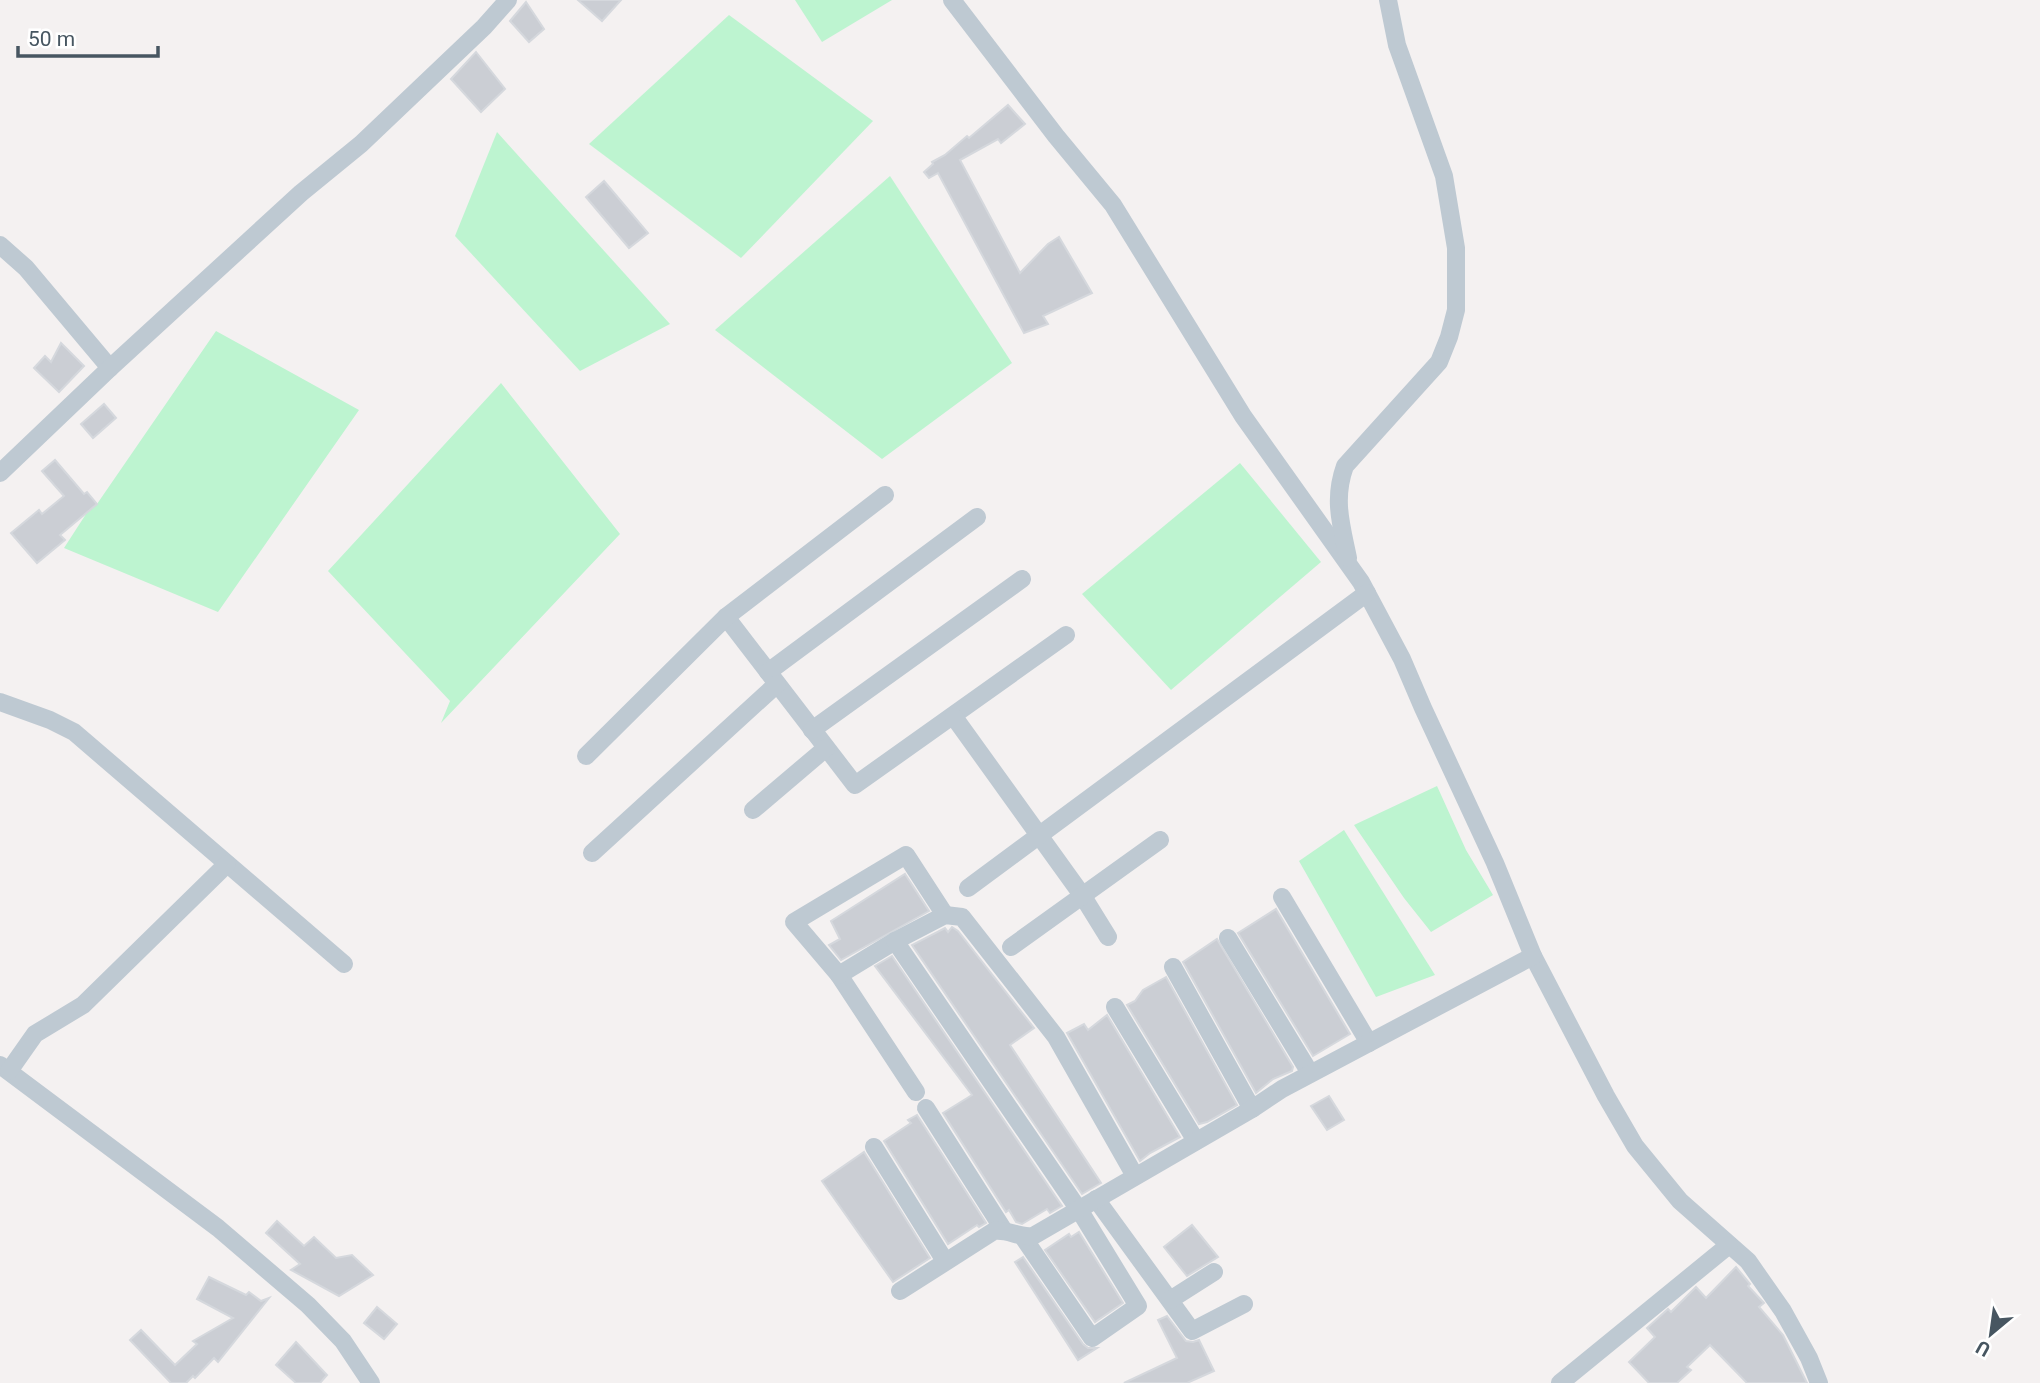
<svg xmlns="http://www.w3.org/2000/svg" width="2040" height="1383" font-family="Roboto,sans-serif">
<rect width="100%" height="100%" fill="#f4f1f1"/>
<g fill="#bdf4d0">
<path d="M795,0h97l-70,42z"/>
<path d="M729,15l144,106 -132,137 -152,-114z"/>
<path d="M497,132l173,192 -90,47 -125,-135z"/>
<path d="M890,176l122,187 -130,96 -167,-129z"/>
<path d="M216,331l143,79 -141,202 -154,-64 22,-34 11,-10z"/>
<path d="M501,383l119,151 -179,189 9,-22 -122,-130z"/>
<path d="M1240,463l81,99 -150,128 -89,-96z"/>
<path d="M1437,786l29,64 27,45 -62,37 -27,-34 -50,-73z"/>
<path d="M1344,830l91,145 -59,22 -77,-136z"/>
</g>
<g fill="#cbced4" stroke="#d5d8dd" stroke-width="2">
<path d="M578,0h43l-19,21z"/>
<path d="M526,2l18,27 -15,13 -19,-21z"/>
<path d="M476,52l29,37 -24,23 -30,-33z"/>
<path d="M1008,105l17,19 -24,19 -3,-4 -38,21 60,113 28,-29 11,-7 33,56 -49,23 5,8 -24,9 -86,-160 -9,5 -5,-6 9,-8 -1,-2 13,-7 22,-19 2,2z"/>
<path d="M604,181l44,52 -19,15 -43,-51z"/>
<path d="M61,343l23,23 -25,26 -25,-24 11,-12 6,6z"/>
<path d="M104,404l12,14 -23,20 -12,-14z"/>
<path d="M55,460l29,34 3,-2 10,12 -37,31 5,5 -28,23 -26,-30 28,-23 3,4 22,-18 -22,-25z"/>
<path d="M905,874l24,37 -88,49 -12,-15 11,-6 -9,-18z"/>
<path d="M1276,909l74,125 -37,22 -75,-123z"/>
<path d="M952,927l6,4 76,97 -24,17 91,138 -19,11 -170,-249 33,-17 3,4z"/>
<path d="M1217,939l76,128 -1,4 -19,8 -17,14 -73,-131z"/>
<path d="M892,956l170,250 -12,7 -3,-4 -25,15 -6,-2 -7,-12 -3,2 -63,-99 29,-18 -97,-129z"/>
<path d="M1166,977l71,128 -30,17 -8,2 -72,-119 8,-4 8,-11z"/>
<path d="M1107,1015l73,122 -30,16 -10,8 -73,-128 17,-9 4,6z"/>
<path d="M1329,1096l15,24 -17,10 -16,-24z"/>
<path d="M917,1115l69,108 -7,4 -2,-2 -29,19 -64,-103 27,-18 -3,-3z"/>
<path d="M864,1152l66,106 -37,24 -71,-101z"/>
<path d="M277,1221l27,25 10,-9 22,21 16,-3 21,20 -34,21 -48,-26 9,-6 -34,-31z"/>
<path d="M1192,1225l26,32 -31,19 -23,-29z"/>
<path d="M1079,1232l44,71 -28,19 -50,-72 24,-16 2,3z"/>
<path d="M1023,1257l60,87 5,4h9l-19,12 -63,-98z"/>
<path d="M1736,1267l14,17 -2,2 16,17 -5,4 24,28 24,48h-60l-37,-38 -23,22 4,3 -14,13h-28l-20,-21 26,-25 -8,-9 21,-19 3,3 25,-25 10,11z"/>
<path d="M209,1277l37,18 3,-3 12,9 8,-3 -51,64 -4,-4 -19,20 -2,-2 -7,7h-15l-41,-43 11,-10 34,35 22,-21 -4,-3 40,-23 -36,-19z"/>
<path d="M377,1307l20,17 -13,15 -20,-16z"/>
<path d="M1167,1316l19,25 7,1 6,-2 15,31 -27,12h-63l53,-25 -19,-38z"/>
<path d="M296,1342l31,33 -7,8h-24l-20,-18z"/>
</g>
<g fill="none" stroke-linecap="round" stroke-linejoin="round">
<g stroke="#bec9d2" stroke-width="18">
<path d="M952,0l104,136 57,69 130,211 118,166 41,77 21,49 72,155 38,93 73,140 29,50 45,55 68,60 35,50 26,47 10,25"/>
<path d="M0,245l26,23 84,100"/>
<path d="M0,473l110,-105 191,-175 60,-49 123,-117 24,-27"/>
<path d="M1348,558c-7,-34 -15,-59 -3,-92l94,-104 10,-25 7,-27v-62l-12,-72 -47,-131 -9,-45"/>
<path d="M726,617l129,168 211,-150"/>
<path d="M768,672l209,-155"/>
<path d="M0,702l50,18 24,12 270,232"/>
<path d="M954,717l128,178 26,42"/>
<path d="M812,730l210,-151"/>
<path d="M586,756l140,-139 159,-122"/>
<path d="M753,810l73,-62"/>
<path d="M592,853l185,-169"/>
<path d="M968,888l399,-295"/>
<path d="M1282,897l87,146"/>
<path d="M1228,938l82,135"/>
<path d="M895,941l-56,34 77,117"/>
<path d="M1011,947l149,-107"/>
<path d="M1173,967l79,142"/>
<path d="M839,975l-45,-53 112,-67 39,60"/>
<path d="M1115,1007l81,134"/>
<path d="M0,1065l218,163 90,77 35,36 28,42"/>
<path d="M9,1071l26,-37 48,-29 144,-141"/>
<path d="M926,1108l77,121"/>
<path d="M874,1147l71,114"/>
<path d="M1096,1199l96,132 52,-27"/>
<path d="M1079,1210l-184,-269 50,-26 17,2 94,120 79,139"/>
<path d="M1023,1237l69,101 46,-32 -55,-90"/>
<path d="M900,1291l94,-60c14,-2 25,7 39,5l219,-127 30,-20 251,-133"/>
<path d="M1170,1300l44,-28"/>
<path d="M1560,1383l169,-138"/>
</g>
</g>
<g transform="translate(1991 1334) rotate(209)" stroke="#ffffff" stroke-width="5" paint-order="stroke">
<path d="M0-5L12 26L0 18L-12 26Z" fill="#475661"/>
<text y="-10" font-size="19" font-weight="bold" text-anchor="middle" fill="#475661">U</text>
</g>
<path d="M18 46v10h140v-10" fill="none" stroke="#475661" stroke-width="3.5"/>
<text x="28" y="46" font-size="21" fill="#475661" stroke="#ffffff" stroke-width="5" paint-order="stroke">50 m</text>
</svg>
